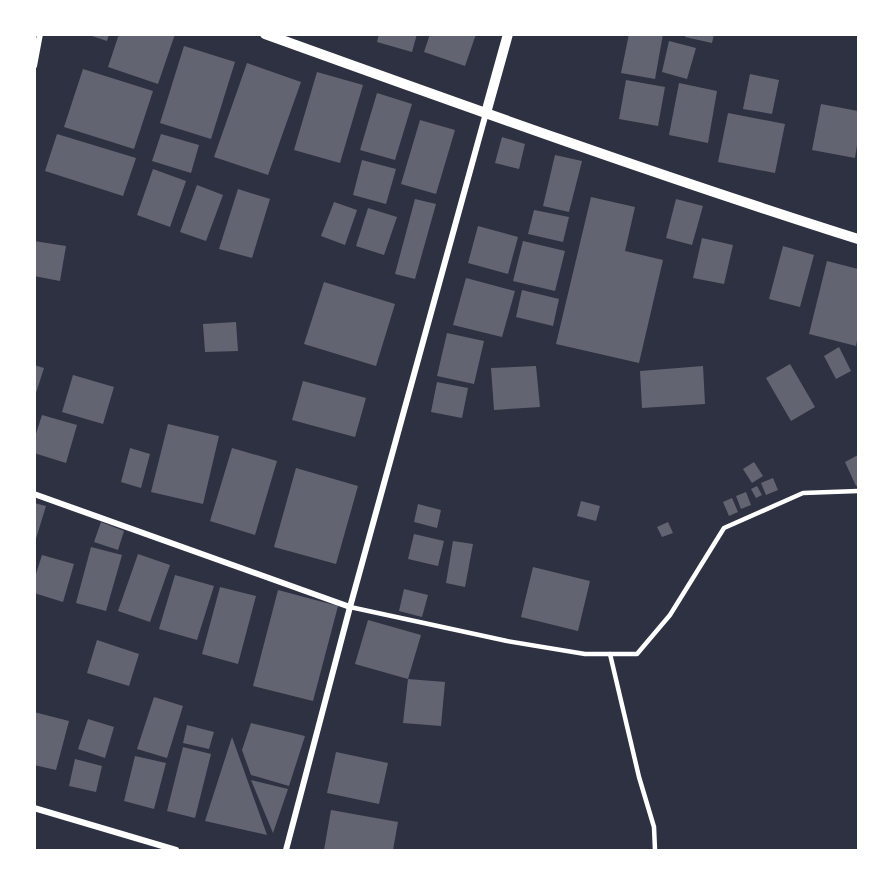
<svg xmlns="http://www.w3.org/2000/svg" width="893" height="885" font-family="Mulish,sans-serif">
<rect width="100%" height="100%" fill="#2d3142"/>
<g fill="#626471">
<path d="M86,34h23l-2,7z"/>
<path d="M119,34h56l-17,50 -50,-17z"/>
<path d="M379,34h38l-5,18 -35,-10z"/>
<path d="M430,34h46l-11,32 -41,-14z"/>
<path d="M629,34h34l-8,45 -34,-6z"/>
<path d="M686,34h28l-2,9 -27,-6z"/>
<path d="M669,41l27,7 -9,31 -25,-7z"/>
<path d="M184,46l51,16 -24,77 -51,-16z"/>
<path d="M247,63l54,19 -33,93 -54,-18z"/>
<path d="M83,69l70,22 -19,58 -70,-22z"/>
<path d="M317,72l46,13 -23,78 -46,-13z"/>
<path d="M750,74l29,6 -7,34 -29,-5z"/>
<path d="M626,80l39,7 -7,39 -39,-7z"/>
<path d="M679,83l38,8 -9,52 -39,-8z"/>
<path d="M377,93l35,11 -17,56 -35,-10z"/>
<path d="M821,104l37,7v27l-3,20 -43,-8z"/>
<path d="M728,113l57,11 -10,49 -57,-11z"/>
<path d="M420,120l35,10 -19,64 -35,-10z"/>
<path d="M57,134l79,24 -13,38 -78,-25z"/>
<path d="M161,134l38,11 -8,28 -39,-12z"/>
<path d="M502,137l23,7 -6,25 -24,-6z"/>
<path d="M555,155l27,6 -13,51 -26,-6z"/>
<path d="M362,160l34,9 -10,35 -33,-9z"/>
<path d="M153,169l33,12 -16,46 -33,-12z"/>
<path d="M197,185l26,10 -17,46 -26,-9z"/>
<path d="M238,189l32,10 -18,59 -33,-9z"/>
<path d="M591,197l44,10 -10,44 38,9 -24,103 -83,-19z"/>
<path d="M415,199l21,5 -21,75 -20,-5z"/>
<path d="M676,199l27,7 -11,39 -26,-7z"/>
<path d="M334,202l23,8 -12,35 -24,-9z"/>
<path d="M368,208l29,9 -13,38 -28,-9z"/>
<path d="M534,210l35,7 -6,25 -35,-8z"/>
<path d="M478,226l40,11 -10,37 -40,-11z"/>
<path d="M702,238l31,7 -9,39 -31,-6z"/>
<path d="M34,241l32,5 -6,35 -26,-5z"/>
<path d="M523,241l42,10 -10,40 -42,-10z"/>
<path d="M783,246l31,9 -14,52 -31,-8z"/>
<path d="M827,261l31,8v66l-2,11 -47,-12z"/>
<path d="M466,278l49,13 -13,46 -49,-12z"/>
<path d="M324,282l71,22 -19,62 -72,-22z"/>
<path d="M522,290l37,9 -6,27 -37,-9z"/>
<path d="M236,322l2,29 -33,1 -2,-28z"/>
<path d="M447,333l37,8 -10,43 -37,-8z"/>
<path d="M839,347l12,24 -15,8 -12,-23z"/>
<path d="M790,364l25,43 -24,14 -25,-43z"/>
<path d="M34,365l10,3 -9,28h-1z"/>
<path d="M536,366l4,41 -46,3 -3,-42z"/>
<path d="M703,366l2,38 -63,4 -2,-37z"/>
<path d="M73,375l41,12 -11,37 -41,-12z"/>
<path d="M303,381l63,17 -11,39 -63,-17z"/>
<path d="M437,382l31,6 -6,30 -31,-6z"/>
<path d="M42,415l35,10 -11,38 -32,-10v-13z"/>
<path d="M168,424l51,12 -16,68 -52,-12z"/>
<path d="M130,448l20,6 -9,34 -20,-6z"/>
<path d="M232,448l45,13 -22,74 -45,-14z"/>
<path d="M858,455v30l-2,1 -11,-24z"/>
<path d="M754,462l9,14 -11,7 -9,-14z"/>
<path d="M296,468l62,18 -22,78 -62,-17z"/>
<path d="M773,478l5,12 -12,5 -5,-12z"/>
<path d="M757,486l5,9 -6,3 -5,-9z"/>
<path d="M746,492l5,13 -10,4 -5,-13z"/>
<path d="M732,498l6,14 -9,4 -6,-14z"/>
<path d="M581,501l19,5 -4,15 -19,-5z"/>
<path d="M34,503l12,3 -11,36h-1z"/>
<path d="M418,504l23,6 -4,18 -23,-6z"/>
<path d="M101,522l23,9 -6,19 -24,-8z"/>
<path d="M668,522l5,11 -11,4 -5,-10z"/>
<path d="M414,534l30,7 -6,25 -30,-7z"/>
<path d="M453,541l20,3 -8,43 -19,-4z"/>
<path d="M91,547l31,8 -16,56 -30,-8z"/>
<path d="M138,554l32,11 -20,57 -32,-11z"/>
<path d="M42,555l32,9 -11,38 -29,-9v-13z"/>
<path d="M533,567l57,14 -12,50 -57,-14z"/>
<path d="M175,575l39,11 -17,54 -38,-11z"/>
<path d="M220,587l36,9 -18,68 -36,-10z"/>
<path d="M404,589l24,6 -6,22 -23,-6z"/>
<path d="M278,590l60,16 -25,95 -60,-15z"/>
<path d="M368,620l53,15 -13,44 -53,-15z"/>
<path d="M97,640l42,14 -10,32 -42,-13z"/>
<path d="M408,679l37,3 -4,44 -38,-3z"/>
<path d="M154,697l29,9 -16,52 -30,-9z"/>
<path d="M34,712l35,9 -13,49 -22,-5z"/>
<path d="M88,719l26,8 -9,31 -27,-9z"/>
<path d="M251,723l54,13 -16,50 -38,-11 -9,-25z"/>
<path d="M187,725l27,7 -5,17 -26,-6z"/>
<path d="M232,737l35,98 -62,-14z"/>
<path d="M183,747l28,7 -16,64 -28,-7z"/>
<path d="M336,752l52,11 -9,41 -52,-11z"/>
<path d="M135,756l31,7 -12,46 -30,-8z"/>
<path d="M75,759l27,7 -6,26 -27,-6z"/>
<path d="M251,780l37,9 -15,44z"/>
<path d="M331,810l67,12 -5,28h-69z"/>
</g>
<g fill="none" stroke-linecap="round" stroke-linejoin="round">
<g stroke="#fff" stroke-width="4.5">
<path d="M350,607l157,34 78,13h52l33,-39 54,-87 79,-35 55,-2"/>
<path d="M610,654l29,123 15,50 1,23"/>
</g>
<g stroke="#fff" stroke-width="6">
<path d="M34,66l6,-32"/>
<path d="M34,494l316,113"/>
<path d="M34,808l142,42"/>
<path d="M286,850l64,-243 136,-494"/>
</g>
<g stroke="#fff" stroke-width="10">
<path d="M265,34c197,71 394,142 593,205"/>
<path d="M486,113l22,-79"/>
</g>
</g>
<rect width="893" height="885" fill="none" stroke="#ffffff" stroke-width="72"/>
</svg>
